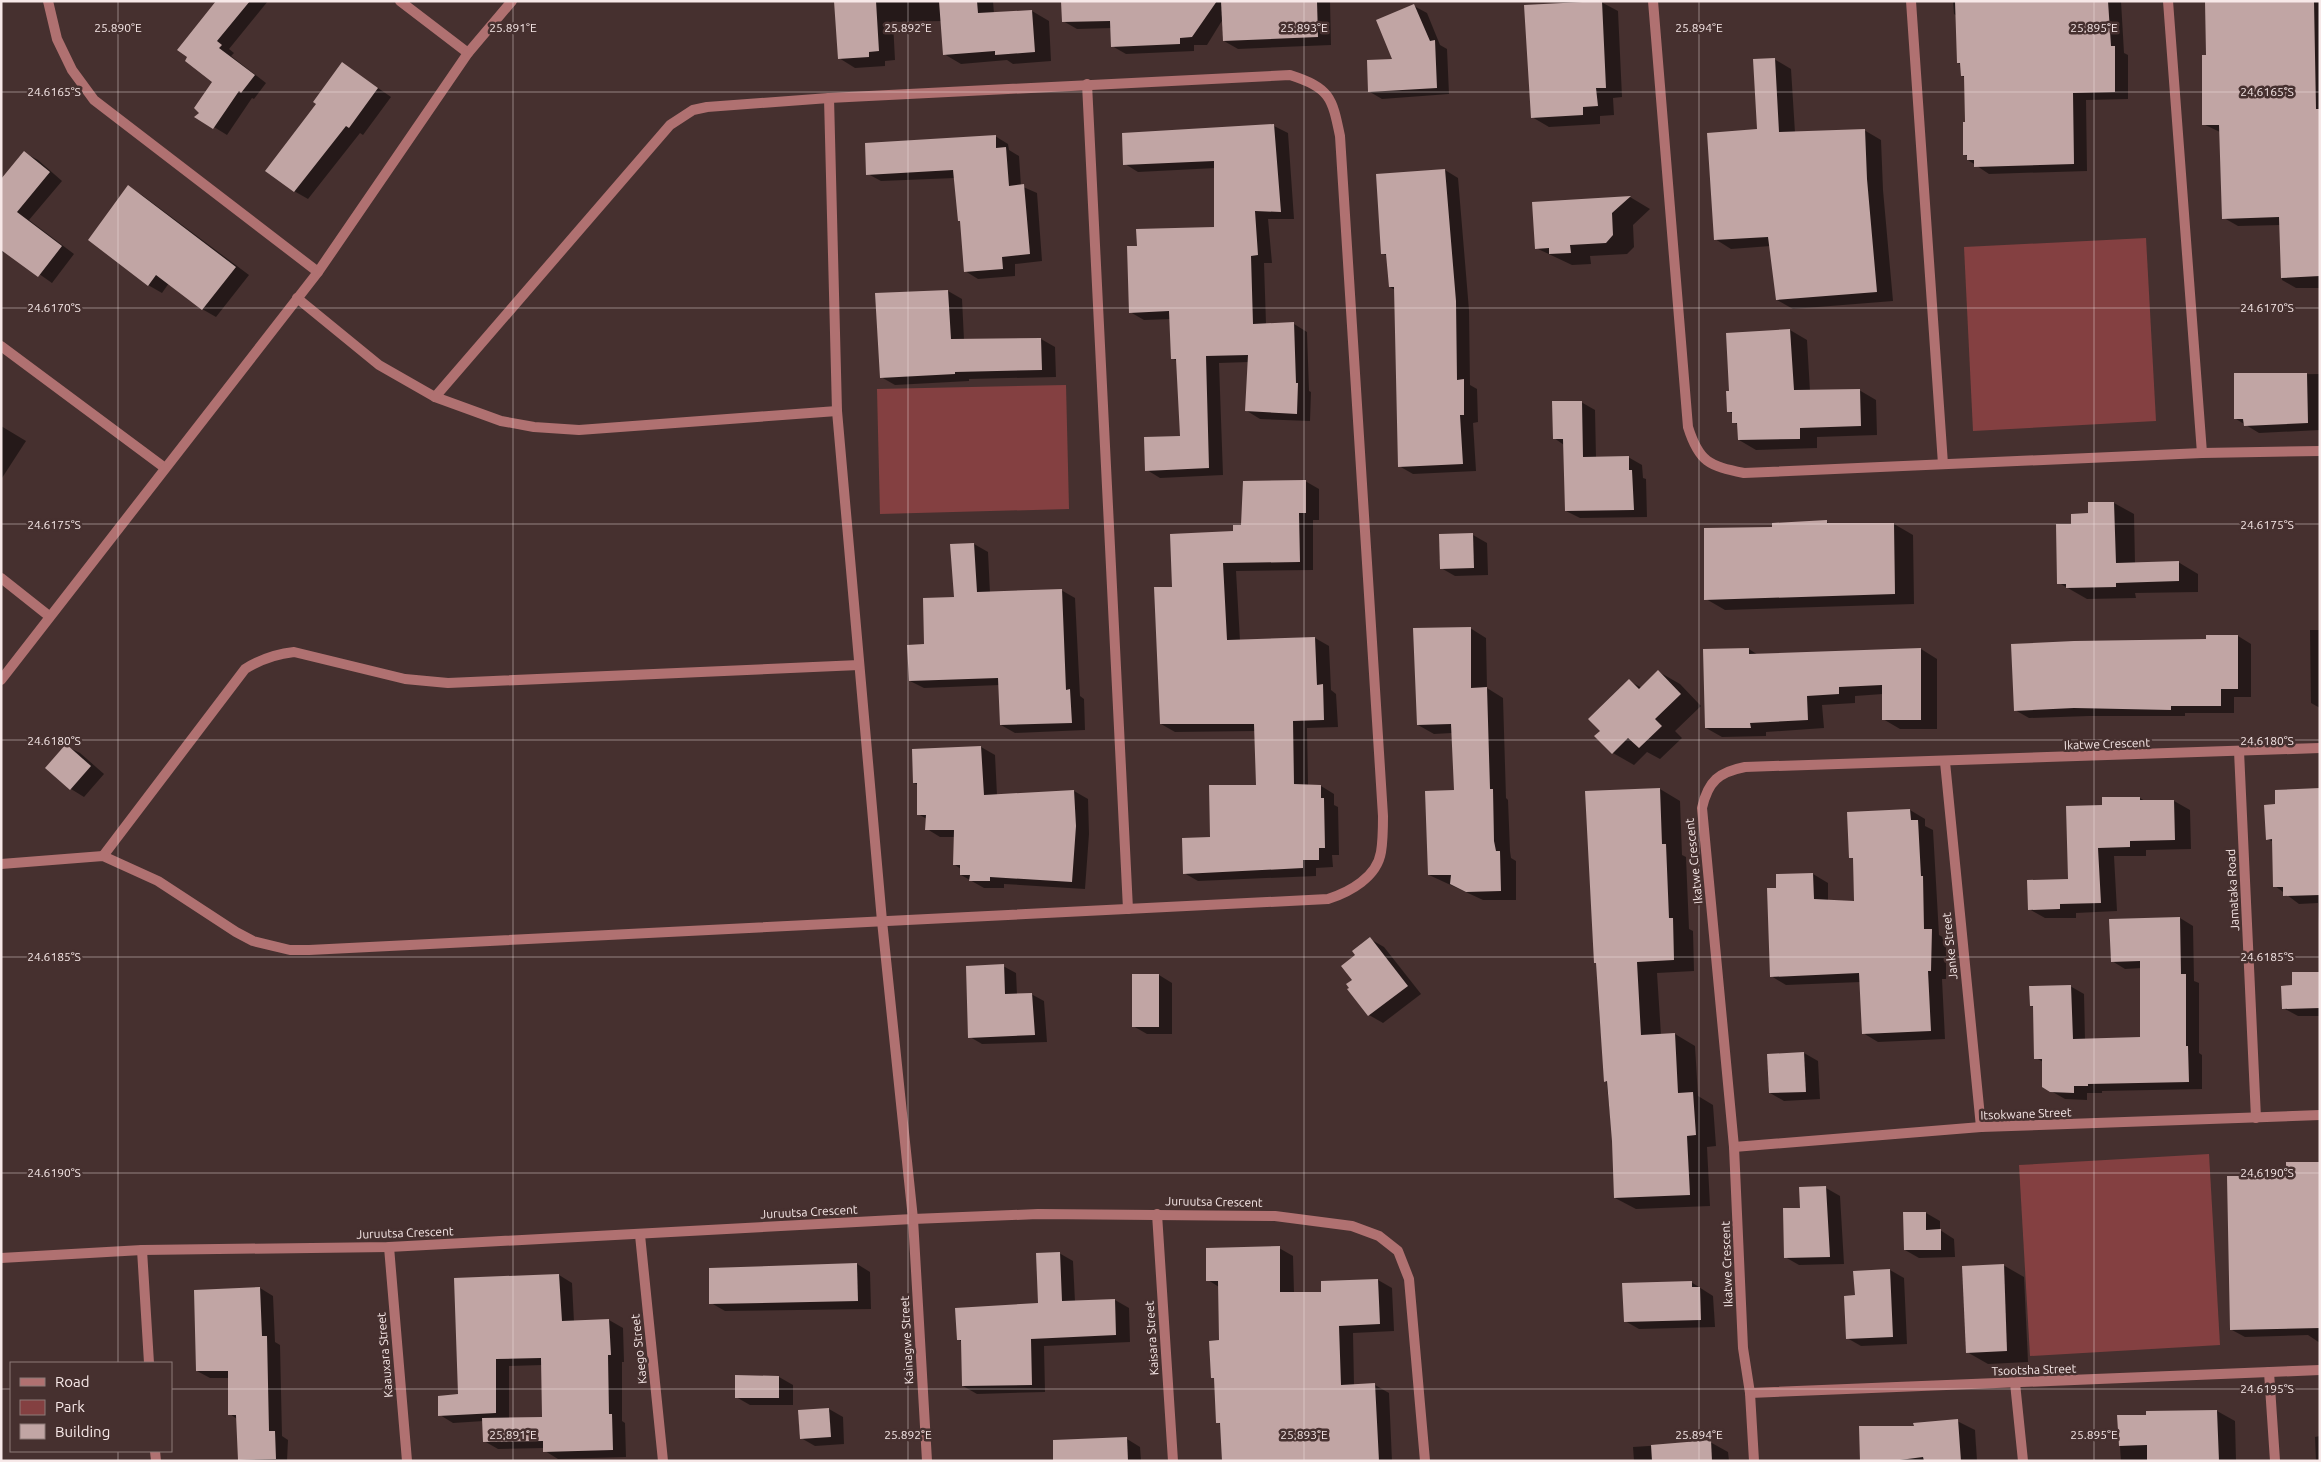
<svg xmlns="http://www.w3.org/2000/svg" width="2321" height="1462" font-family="Ubuntu,sans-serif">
<rect width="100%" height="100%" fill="#46302f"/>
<g fill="#844041">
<path d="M2146,238l10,183 -183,10 -9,-184z"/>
<path d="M1066,385l3,124 -189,5 -3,-125z"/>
<path d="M2209,1154l11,191 -190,11 -11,-191z"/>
</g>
<g fill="#0007" fill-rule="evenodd">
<path d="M218,1h50l-39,48 5,4 -3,3 35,27 -12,16 -2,-1 -25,37 -31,-19 5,-3 13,-31z"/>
<path d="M835,1h158l1,13 38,-3 17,10 2,40 -38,3 -6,-4 -46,4 -17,-10 -2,-33 -49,1 2,38 -10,1v5l-30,2 -16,-10z"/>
<path d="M1063,1h267l1,44 -93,4 -14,-8 -1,-22 -16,26h-13v6l-68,3 -14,-8v-18l-35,1 -14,-8z"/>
<path d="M1953,1h168l3,52 4,2v44l-42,1 1,71 -98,3 -21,-14v-3l-4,-3 3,-31 -1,-45 -4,-2v-11l-4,-2 -1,-47 -3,-2z"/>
<path d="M2206,1h114v287h-24l-14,-8 -1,-55 -43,1 -14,-8 -4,-86 -17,-8 4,-68z"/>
<path d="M1601,2l17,9 4,86 -9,1 1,17 -14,1v8l-51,3 -17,-10z"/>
<path d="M1414,6l13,7 13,32 7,4 2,45 -67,5 -12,-7 23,-32z"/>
<path d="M1774,59l17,10 4,64 69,-3 17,10 2,50 10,111 -100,8 -16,-9 -6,-54 -40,3 -16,-10 43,-109z"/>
<path d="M342,63l49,34 -28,38 -3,-2 -52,66 -14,-8 24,-87z"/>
<path d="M1274,126l14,7 6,86h-26l4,44h-8l2,61h28l13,8 2,59 2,1 -1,29 -50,-2 -13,-8 2,-49 -30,1 4,112 -63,3 -13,-8 34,-33 -4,-76 -5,-3 -1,-39 -27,1 -14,-8 8,-65 77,-19 1,-60 -78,4 -13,-8z"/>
<path d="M995,136l13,8 1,6 10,6 2,30 16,7 5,68 -27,3v12l-37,3 -13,-8 -4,-49 -2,-2 -4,-42 -74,3 -13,-7z"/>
<path d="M25,153l13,7 24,21 -33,39 45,34 -22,29 -47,-33 -4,5v-74z"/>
<path d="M1445,170l13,8 11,132 1,75 7,4 1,33 -5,1 3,48 -63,3 -14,-8 -4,-176 -5,-3 -3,-31 -5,-3z"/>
<path d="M129,187l13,8 107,80 -33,42 -14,-8 -33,-26 -7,10 -14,-8z"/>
<path d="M1630,197l20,12 -17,16 1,22 -7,7 -37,2 1,8 -19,1 -36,-17 -3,-45z"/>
<path d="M948,291l14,8 2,41 77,-1 14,8 1,30 -87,2v2l-74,4 -14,-8z"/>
<path d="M1790,330l17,10 3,51 49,-1 17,10 1,35 -60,2v11l-61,2 -17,-10 -1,-15 -4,-3 -1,-8 -5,-3z"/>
<path d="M2320,374v56l-61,3 -23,-14 -1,-44z"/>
<path d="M1581,402l14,8 1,48 32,-1 14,8 1,13 3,1 1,38 -67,1 -14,-7 -2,-66 -10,-7z"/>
<path d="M1,426l25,15 -24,37h-1z"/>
<path d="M1305,481l14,8v31h-6v50l-77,1 4,70 75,-3 14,8 2,44 5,4 2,33 -31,1 1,57 13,1 13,8v11l4,2 1,48h-7l1,12 -17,1v8l-118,5 -14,-8 27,-35 46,-52 -1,-55 -81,1 -14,-8 12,-136 61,-56z"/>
<path d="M2114,503l20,11 1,50 43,-2 20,12v18l-63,1 1,5 -49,1 -28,-16 13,-58z"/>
<path d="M1827,522l3,2h64l19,11 1,69 -189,6 -19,-11 67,-71z"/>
<path d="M1440,535h33l14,8 1,32 -33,1 -14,-8z"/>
<path d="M974,544l14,8 2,41 71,-3 14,8 5,98 4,3 1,31 -70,3 -14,-8 -1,-40 -76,3 -14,-7 15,-36 30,-46z"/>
<path d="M1470,628l16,10 1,50 16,10 3,100 2,2 2,51 1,7 5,3v39h-33l-54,-25 26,-83 -3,-59 -18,1 -16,-9z"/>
<path d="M2310,630h10v78l-9,-5z"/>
<path d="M2238,636l13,8v53h-17v16h-49v3h-96l-60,2 -14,-8 192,-70z"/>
<path d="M1749,649l9,6 163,-6 16,10v70h-37l-17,-10v-25l-28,2v7l-33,2 2,23 -58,4v4l-44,1 -16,-9z"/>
<path d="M1659,672l21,12 21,22 -26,25 7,7 -22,21 -13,-7 -13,13 -21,-12 -11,-22 27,-50 13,7z"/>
<path d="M66,746l14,7 24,21 -20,23 -13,-8z"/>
<path d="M981,747l14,8 2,40 77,-4 14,8 1,35 -4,55 -81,-5v4h-20l-23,-13v-6l-6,-4v-28h-15l-13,-8v-10l-9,-5v-29l-4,-2 -1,-33z"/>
<path d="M1660,789l20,12 2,54 4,2 3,72 4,2 1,40 -37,2 4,62 14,-1 20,12 3,50 15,9 3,41 -9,1 3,59 -74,3 -21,-11 -2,-57 -13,-118 -3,-59 -2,-2z"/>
<path d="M2320,789v154l-2,-40 -19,1 -24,-18 -1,-44 -7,-3 10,-33z"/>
<path d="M2140,798l5,3h29l16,9 1,39 -45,1v6h-32l3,55 -41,2v5h-31l-16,-9 41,-29 33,-73z"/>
<path d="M1910,810l15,9v7l8,4 6,105 7,4v40h-4l3,60 -67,3 -15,-9 -2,-51 -75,3 -15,-9 7,-87 35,-15 15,9v17l28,2 -1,-42 -4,-3z"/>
<path d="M2180,918l13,8 1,55 5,2v70l3,2v34l-100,2v2h-15v7l-22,-1 -14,-8 -8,-29 -7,-4 -2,-51 -3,-1 39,-20 14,8 1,46 57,-1v-71l-17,1 -13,-8z"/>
<path d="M1370,939l14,8 37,47 -38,29 -14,-8 -15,-35 3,-25z"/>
<path d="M1003,966l13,7 1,22 14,-1 13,7 3,41 -65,2 -12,-7z"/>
<path d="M2320,973v43h-22l-15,-8 10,-22z"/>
<path d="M1159,975l13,8v51h-25l-14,-8z"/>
<path d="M1804,1053l14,8 2,38 -36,2 -14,-8z"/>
<path d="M2320,1163v180l-12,-8 -63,2 -13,-7 55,-153z"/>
<path d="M1800,1188h26l14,8 4,68 -45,1 -14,-8 16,-48z"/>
<path d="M1926,1213l14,8v9l14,9 1,18 -36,1 -14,-8z"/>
<path d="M1279,1248l14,8 1,37h29l55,-13 14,8 2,43 -41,2 1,52h21l14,8 3,68h-169l-1,-36 -5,-3 -1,-43 -4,-2 9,-36 -2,-54 -11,-7z"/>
<path d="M1059,1253l14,8 2,41 40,-2 14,8 1,34 -86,4 1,46 -68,2 -14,-8 -1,-44 -4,-3 82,-34z"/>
<path d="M857,1264l13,8 1,37 -146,2 -14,-8z"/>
<path d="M2003,1265l21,12 4,85 -40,2 -21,-12z"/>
<path d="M1890,1270l14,8 3,66 -46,2 -14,-8 9,-42z"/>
<path d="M559,1275l13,8 2,39 35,-2 14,8 1,34h-2v59l3,2 1,34 -68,2 -13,-8v-3l-47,1 -14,-8v-20l-31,2 -13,-8 19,-19zM543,1365l1,52 -35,2v-53z"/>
<path d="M1691,1282l22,14 2,31 -76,2 -14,-8z"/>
<path d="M260,1288l13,8 2,46 5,3 2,91 6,4 -1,21h-48l-2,-42 -7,-5v-36h-20l-13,-7z"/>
<path d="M779,1377l14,8v20h-43l-14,-8z"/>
<path d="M829,1409l14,8 1,27 -29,2 -14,-8z"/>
<path d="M2217,1411l18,10 1,40h-115l-3,-44z"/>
<path d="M1957,1421l18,9 2,31h-116l54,-34z"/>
<path d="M2320,1436v25h-4l-1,-24z"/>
<path d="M1127,1439l13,8 1,14h-86z"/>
<path d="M1710,1442l18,10 1,9h-95l-1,-14z"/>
</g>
<g fill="#c1a5a4">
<path d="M216,1h34l-33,40 5,4 -3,3 36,27 -14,18 -2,-2 -26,38 -19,-12 5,-4 -5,-5 18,-26 -27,-21 2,-4 -10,-7z"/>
<path d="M834,1h42l3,50 -10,1v5l-31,2z"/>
<path d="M939,1h38l1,12 54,-3 3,42 -40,3v-4l-52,4z"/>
<path d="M1061,1h156l-25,36 -12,1v6l-69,3 -1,-26 -48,1z"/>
<path d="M1221,1h96l1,36 -95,4z"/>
<path d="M1602,1l4,87h-10l2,18 -15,1v8l-52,3 -7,-113z"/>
<path d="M1955,1h153l3,45h4v46l-42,1 1,71 -100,3v-7h-7v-5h-4v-33h2l-1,-46h-3l-1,-13h-3z"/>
<path d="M2205,1h109l2,108h4v167l-39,2 -2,-61 -57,2 -3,-94h-17v-70h4z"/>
<path d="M1414,4l16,37 5,-1 2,48 -69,4 -1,-32 25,-1 -16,-39z"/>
<path d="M1775,58l4,74 86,-3 2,50 10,113 -101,8 -8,-63 -54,3 -7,-107 50,-4 -4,-70z"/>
<path d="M342,62l36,26 -29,40 -3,-2 -52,66 -29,-21 51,-67 -3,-2z"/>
<path d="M1274,124l7,88 -26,-1 3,44 -7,1 2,68 41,-2 2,61h2l-1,31 -52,-3 3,-56 -42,1 3,112 -64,3 -1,-34 36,-1 -4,-77h-5l-2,-48 -40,2 -2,-67h10l-1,-17 78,-2v-66l-91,4 -1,-32z"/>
<path d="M996,135v13l10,-1 3,39 15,-2 6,70 -28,3 1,12 -39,3 -4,-51h-2l-5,-51 -87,5 -1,-32z"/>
<path d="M24,151l26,21 -33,40 45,34 -24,31 -37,-27v-71z"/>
<path d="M1445,169l11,132 1,79 7,-1v36h-4l3,49 -65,3 -4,-180h-5l-3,-33h-5l-5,-80z"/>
<path d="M128,185l108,82 -34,43 -46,-35 -8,11 -60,-46z"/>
<path d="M1631,196l-19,17 1,22 -7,8 -36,2 1,8 -22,1v-6l-14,1 -3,-47z"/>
<path d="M948,290l3,49 90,-1 1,32 -87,2v2l-75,4 -5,-85z"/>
<path d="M1790,329l4,61 66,-1 1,37 -61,2v11l-62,1 -1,-17h-5v-11h-5l-1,-21h3l-3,-58z"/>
<path d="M2234,373h73l1,50 -64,3 -1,-7h-9z"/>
<path d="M1552,401h30l1,56 46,-1v14h3l2,40 -69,1 -2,-72h-10z"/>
<path d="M1306,480v33h-7l1,49 -77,1 4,77 88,-3 2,48 6,-1 1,36 -31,1 1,63 27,1v13h3l1,50h-6v12h-16v8l-120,6 -1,-36 28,-1 -1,-52h47l-2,-61h-94l-6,-137h18l-2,-53 63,-3v-6h8l2,-44z"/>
<path d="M2088,502h26l2,61 63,-2v20l-63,2v4l-50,1v-4h-9l-1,-60h15v-10l17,-1z"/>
<path d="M1827,520v3h67l1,71 -191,6v-72l68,-1v-4z"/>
<path d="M1473,533l1,35 -34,1 -1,-35z"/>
<path d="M974,543l3,49 85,-3 4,101 4,-1 2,34 -72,2 -2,-47 -89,3 -2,-36 17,-1 -1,-46 31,-1 -4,-53z"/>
<path d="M1471,627v61l16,-1 3,102h3l1,52 2,10h4l1,40 -35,1 -16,-8 1,-9h-23l-3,-84 29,-1 -3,-66 -34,1 -4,-97z"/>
<path d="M2206,635h32v54h-17v17h-50v4l-97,-2 -60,3 -3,-67 63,-3 132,-2z"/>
<path d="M1749,648v6l172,-6v72h-39v-35l-43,2v7l-32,2 1,24 -58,3 1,5h-46l-2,-79z"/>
<path d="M1658,670l23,24 -26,25 7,7 -23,22 -11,-10 -16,16 -18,-18 6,-5 -12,-12 41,-40 10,10z"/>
<path d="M66,744l25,22 -21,24 -25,-22z"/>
<path d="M981,746l3,49 90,-5 2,36 -4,56 -82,-5v4h-21l1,-6h-10v-10h-7l1,-35h-29l1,-15h-9v-32h-4l-1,-34z"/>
<path d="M1660,788l2,56h4l3,74h4l1,42 -37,2 4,73 34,-2 3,60 15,-1 3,43 -9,1 3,59 -76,3 -2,-57 -5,-60 -3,1 -8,-119h-2l-9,-172z"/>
<path d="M2320,788v107l-37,1v-9h-10l-1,-48 -6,1 -2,-35 11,-1v-14z"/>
<path d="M2102,797h38v3h34l1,40 -45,1v6l-32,1 3,55 -41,1v5l-32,1 -1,-30 41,-1 -2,-73 36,-1z"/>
<path d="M1910,809l1,11h7l3,56h2l1,53h8l-1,42h-3l3,60 -69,3 -3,-61 -89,4 -3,-89h9v-14l37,-1 1,26 40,2 -1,-43h-4l-2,-46z"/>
<path d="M2180,917l1,57h5v72h2l1,36 -101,2v2h-14v7l-24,-1 -8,-5v-28h-8l-1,-53h-3l-1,-20 42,-1 2,54 67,-2v-76l-29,1 -2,-43z"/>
<path d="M1370,937l38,49 -40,30 -21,-27 2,-1 -3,-4 6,-4 -11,-14 14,-11 -3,-4z"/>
<path d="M1004,964l1,30 27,-1 3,42 -67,3 -2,-72z"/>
<path d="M2292,972h28v36l-38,1 -1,-23 11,-1z"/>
<rect x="1132" y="974" width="27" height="53"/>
<path d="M1804,1052l2,40 -37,1 -2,-39z"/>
<path d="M2286,1162h34v166l-90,2 -3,-154h59z"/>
<path d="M1826,1186l4,71 -46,1 -1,-50h17l-1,-21z"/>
<path d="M1903,1212h23v18l15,-1v21h-37z"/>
<path d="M1280,1246v46h41v-11l57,-2 2,45 -41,2 2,59 34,-2 4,78h-157l-2,-38h-4l-2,-45h-3l-2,-37 10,-1 -1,-59h-12v-33z"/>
<path d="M1060,1252l2,49 53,-2 1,36 -85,4 1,46 -70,1 -1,-46h-4l-2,-32 83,-5 -2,-50z"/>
<path d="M857,1263l1,38 -149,3v-36z"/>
<path d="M2004,1264l3,87 -41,2 -4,-87z"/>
<path d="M1890,1269l3,68 -47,2 -2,-43 11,-1 -2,-24z"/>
<path d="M559,1274l3,47 47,-2 2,36h-3l1,59h3l1,36 -70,2v-11l-60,1 -1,-24 60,-1 -1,-59 -45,1v54l-58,3v-20l20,-2 -4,-116z"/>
<path d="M1692,1281v6h8l1,33 -77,2 -2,-39z"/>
<path d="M260,1287l2,49h5l2,95h6l1,28 -38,1 -2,-45h-8v-44h-32l-2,-81z"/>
<path d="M735,1375l44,1v22h-44z"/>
<path d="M829,1408l2,29 -31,2 -2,-29z"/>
<path d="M2217,1410l2,51h-72v-16l-28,1 -2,-31h29v-4z"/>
<path d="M1958,1419l3,42h-37l-1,-4 -31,4h-32l-1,-35h55l-1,-3z"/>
<path d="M1127,1437l1,24h-75v-21z"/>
<path d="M1711,1440l1,21h-60l-1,-16z"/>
</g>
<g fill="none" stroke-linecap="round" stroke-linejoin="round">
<g stroke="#b07171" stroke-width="10">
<path d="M48,1l9,38 15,31 22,30 224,172"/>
<path d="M400,1l68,52"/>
<path d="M1653,1l35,426c11,35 21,39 56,46l458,-20 118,-2"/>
<path d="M1911,1l32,463"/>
<path d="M2168,1l34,452"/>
<path d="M1087,84l41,825"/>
<path d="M829,98l8,313 45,510 31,298 14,242"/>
<path d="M297,298l82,67 56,32 66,24 33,6 45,3 258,-19"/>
<path d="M1,346l164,122"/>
<path d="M1,578l48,38"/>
<path d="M1,680l317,-408 150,-219 44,-52"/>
<path d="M2239,751l17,367"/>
<path d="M1945,762l36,365"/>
<path d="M103,856l142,-187c16,-10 30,-15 49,-17l111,27 43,4 411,-18"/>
<path d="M1,864l102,-8 55,25 78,51 17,9 37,9h19l1019,-51c22,-7 49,-22 53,-47 2,-12 2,-24 2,-36l-43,-680c-8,-39 -10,-48 -50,-61l-461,23 -122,9 -14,3 -23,15 -235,272"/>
<path d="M1734,1147l247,-20 339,-12"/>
<path d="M1157,1214l16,247"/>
<path d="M640,1235l23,226"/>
<path d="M389,1247l18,214"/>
<path d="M142,1250l7,113"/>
<path d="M1,1258l141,-8 247,-3 524,-28 125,-5 237,2 77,10 27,10 19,15 11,28 16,182"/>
<path d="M2269,1372l6,89"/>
<path d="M2015,1383l8,78"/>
<path d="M1750,1393l570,-23"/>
<path d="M155,1451l1,10"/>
<path d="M1754,1461l-4,-68 -7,-45 -9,-201 -32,-339c6,-27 17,-36 43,-41l575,-19"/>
</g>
</g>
<path fill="none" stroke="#f7e8e8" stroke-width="1" stroke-opacity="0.45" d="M118,1v1362M513,1v1460M908,1v1460M1304,1v1460M1699,1v1460M2094,1v1460M1,92h2319M1,308h2319M1,524h2319M1,740h2319M1,957h2319M1,1173h2319M1,1389h10M171,1389h2149M118,1451v10"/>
<g text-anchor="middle" stroke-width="5" stroke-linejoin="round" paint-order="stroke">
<g font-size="12" fill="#f7e8e8" stroke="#46302f">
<text transform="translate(2107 744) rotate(-2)" y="4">Ikatwe Crescent</text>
<text transform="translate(1694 861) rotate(-96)" y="4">Ikatwe Crescent</text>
<text transform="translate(2233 890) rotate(-93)" y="4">Jamataka Road</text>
<text transform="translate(1950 946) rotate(-96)" y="4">Janke Street</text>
<text transform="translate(2026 1114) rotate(-2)" y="4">Itsokwane Street</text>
<text transform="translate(1214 1202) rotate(1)" y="4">Juruutsa Crescent</text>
<text transform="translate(809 1212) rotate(-3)" y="4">Juruutsa Crescent</text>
<text transform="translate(405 1233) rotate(-2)" y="4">Juruutsa Crescent</text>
<text transform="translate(1727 1264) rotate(-92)" y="4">Ikatwe Crescent</text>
<text transform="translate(1152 1338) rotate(-94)" y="4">Kaisara Street</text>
<text transform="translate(907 1340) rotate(-93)" y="4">Kainagwe Street</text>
<text transform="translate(639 1349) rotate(-96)" y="4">Kaego Street</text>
<text transform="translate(385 1355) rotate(-95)" y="4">Kaauxara Street</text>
<text transform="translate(2034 1370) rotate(-2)" y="4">Tsootsha Street</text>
</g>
</g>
<g font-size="12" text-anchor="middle" fill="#f7e8e8" stroke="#46302f" stroke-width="5" stroke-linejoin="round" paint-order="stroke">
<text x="118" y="32">25.890°E</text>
<text x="513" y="32">25.891°E</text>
<text x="908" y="32">25.892°E</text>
<text x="1304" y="32">25.893°E</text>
<text x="1699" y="32">25.894°E</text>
<text x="2094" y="32">25.895°E</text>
<text x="54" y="96">24.6165°S</text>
<text x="2267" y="96">24.6165°S</text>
<text x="54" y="312">24.6170°S</text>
<text x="2267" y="312">24.6170°S</text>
<text x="54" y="529">24.6175°S</text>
<text x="2267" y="529">24.6175°S</text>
<text x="54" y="745">24.6180°S</text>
<text x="2267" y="745">24.6180°S</text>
<text x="54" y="961">24.6185°S</text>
<text x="2267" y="961">24.6185°S</text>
<text x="54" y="1177">24.6190°S</text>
<text x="2267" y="1177">24.6190°S</text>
<text x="2267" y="1393">24.6195°S</text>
<text x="513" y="1439">25.891°E</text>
<text x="908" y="1439">25.892°E</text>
<text x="1304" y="1439">25.893°E</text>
<text x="1699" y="1439">25.894°E</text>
<text x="2094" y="1439">25.895°E</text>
</g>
<rect width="2321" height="1462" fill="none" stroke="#f7e8e8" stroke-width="5"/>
<rect x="10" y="1362" width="162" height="90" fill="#46302f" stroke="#8d7a79"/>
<rect x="20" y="1378" width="25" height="8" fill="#b07171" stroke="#8d7a79"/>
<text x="55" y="1387" font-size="15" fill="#f7e8e8">Road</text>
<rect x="20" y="1400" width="25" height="15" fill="#844041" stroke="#8d7a79"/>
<text x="55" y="1412" font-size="15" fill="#f7e8e8">Park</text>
<rect x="20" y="1424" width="25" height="15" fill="#c1a5a4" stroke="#8d7a79"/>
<text x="55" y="1437" font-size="15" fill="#f7e8e8">Building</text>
</svg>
